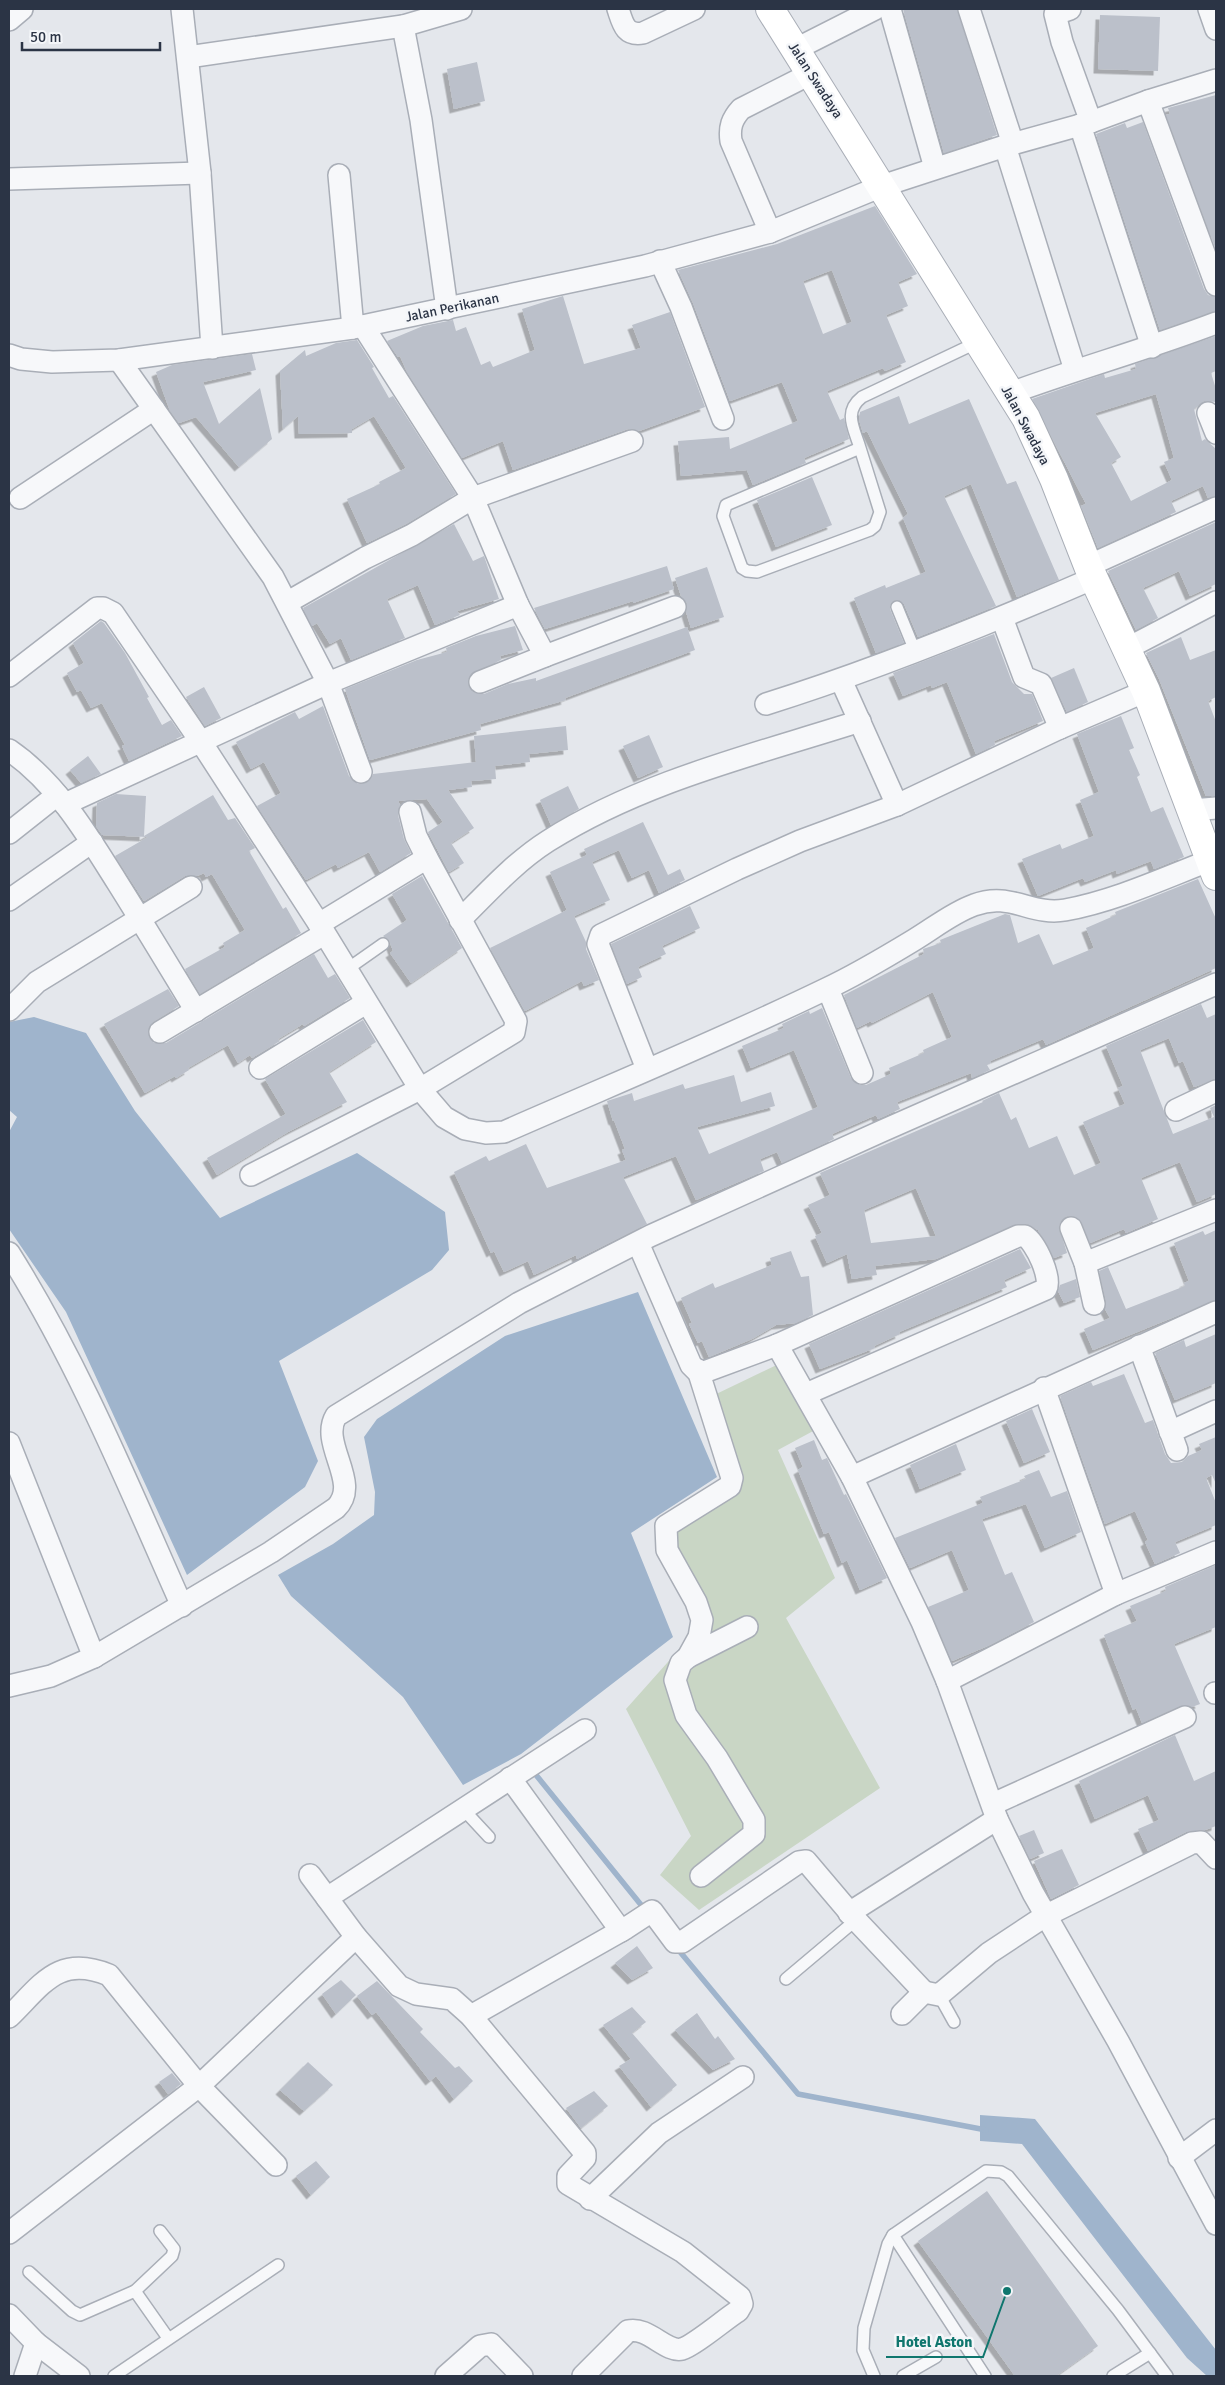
<svg xmlns="http://www.w3.org/2000/svg" width="1225" height="2385" font-family="Signika,sans-serif">
<defs>
<filter id="shadow"><feDropShadow dx="-4.5" dy="4.5" stdDeviation="0" flood-color="#0004"/></filter>
</defs>
<rect width="100%" height="100%" fill="#e4e7ec"/>
<path fill="#c9d6c5" d="M785,1361l30,69 -37,20 57,128 -49,40 94,170 -181,122 -39,-35 31,-39 -65,-127 74,-83 -45,-86 85,-55 -30,-88z"/>
<g fill="#9fb4cc">
<path d="M34,1017l52,16 49,78 85,107 137,-65 88,59 4,38 -17,20 -153,91 39,100 -13,26 -118,88 -121,-263 -57,-83v-97l8,-15 -8,-7v-88z"/>
<path d="M638,1292l79,185 -86,56 42,104 -152,117 -58,31 -60,-88 -112,-101 -13,-21 55,-31 41,-29 1,-23 -11,-55 13,-18 128,-83z"/>
<path d="M980,2115l55,4 181,231v26h-9l-20,-18 -165,-214 -42,-3z"/>
</g>
<g fill="none" stroke-linecap="round" stroke-linejoin="round">
<g stroke="#9fb4cc" stroke-width="5.5">
<path d="M532,1770l114,141"/>
<path d="M676,1947l122,147 188,36"/>
</g>
</g>
<g fill="#bbc0ca" fill-rule="evenodd" filter="url(#shadow)">
<path d="M903,9h54l40,126 -53,18z"/>
<path d="M1100,15l60,2 -2,54 -60,-2z"/>
<path d="M477,62l8,39 -31,8 -7,-40z"/>
<path d="M1216,95v155l-50,-135 4,-1 -2,-6z"/>
<path d="M1143,122l61,167 4,6 8,2v14l-56,19 -64,-196 29,-11 2,5z"/>
<path d="M875,206l42,68 -19,8 10,24 -22,9 20,47 -21,9 -2,-3 -56,23 13,29 4,-2 5,21 -45,19 2,5 -53,22 -6,-15 -66,6 -3,-35 51,-4 1,12 68,-28 -16,-39 -52,19 -37,-98 -15,-33 99,-26zM832,270l20,52 -29,12 -20,-53z"/>
<path d="M563,296l21,68 57,-16 -9,-23 38,-13 35,95 -66,24 -11,-2 -115,41 -10,-29 -41,17 -55,-86 -7,-16 -2,1 -11,-16 36,-15 30,-6 3,11 10,-4 15,38 9,-4 3,6 42,-17 -13,-41z"/>
<path d="M1216,336v35l-5,2 5,16v13l-12,-1 -10,8 8,32 3,-2 11,10v47l-8,2 -5,-12 -32,15 5,11 -78,36 -17,-42 5,-2 -54,-105 72,-25 1,4 31,-9 -1,-5zM1156,394l18,64 -10,4 8,18 -41,21 -20,-38 10,-6 -26,-44z"/>
<path d="M357,340l17,27 -2,1 17,30 4,-2 63,98 -50,30 -39,19 -20,-44 33,-15 -1,-2 27,-14 -32,-52 -22,13v4l-53,1 -1,-18 -15,13 -3,-58 25,-21 1,6 30,-13z"/>
<path d="M252,354l4,16 -53,12 16,42 41,-36 12,51 -33,28 -43,-50 -17,6 -9,-12 -14,-39 16,-7z"/>
<path d="M899,396l10,28 60,-25 38,85 9,-3 43,99 -42,17 -46,-113 -27,12 52,110 -78,31 -14,-33 -9,-4 -4,3 -1,6 14,34 -28,10 -22,-55 31,-13 1,3 40,-16 -23,-54 5,-4 -41,-83 -4,2 -4,-13 1,-8z"/>
<path d="M812,477l20,48 -56,22 -19,-47z"/>
<path d="M1216,522v62l-26,12 -11,-25 -36,17 15,30 -22,12 -28,-59z"/>
<path d="M454,524l19,37 11,-5 15,43 -42,12 3,4 -25,10 -17,-40 -31,14 18,39 -54,22 -10,-22 -11,6 -13,-21 -5,3 -9,-18z"/>
<path d="M667,566l7,23 -41,14v-2l-88,28 -11,-21z"/>
<path d="M707,567l17,50 -33,11 -5,-16 1,-9 -6,-7 -6,-18z"/>
<path d="M101,621l3,2 21,30 24,44 -2,1 15,27 9,-5 11,16 -53,25 -7,-15 3,-1 -23,-42 -11,5 -10,-18 -4,2 -10,-19 17,-10 -11,-20z"/>
<path d="M515,626l8,24 -23,6 1,4 -30,14 -3,7 5,11 11,2 24,-10 28,-6v3l151,-54 8,23 -87,32 -43,16 1,2 -86,24 1,6 -111,30 -25,-71 72,-29 30,-8 -1,-4 30,-12z"/>
<path d="M994,634l18,48 12,12h8l11,27 -49,20 1,4 -19,9 -29,-72 -15,6 -1,-3 -28,11 -10,-23z"/>
<path d="M1181,637l9,23 26,-10v47l-8,4 8,21v74h-10l-47,-117 -13,-26z"/>
<path d="M1074,668l14,34 -21,10 -16,-34z"/>
<path d="M204,687l17,31 -16,8 -19,-29z"/>
<path d="M323,706l26,70 9,8 12,-4 3,-6 103,-12 -2,-26 92,-10 2,24 -39,4 1,8 -35,4 1,13 -25,2 1,6 -24,3 26,38 -23,15 13,20 -15,9 -21,-40 15,-10 -16,-23 -29,2 2,4 -2,10 6,24 7,14 -31,19 -11,-20 -31,16 -2,-4 -30,16 -49,-74 24,-13 -17,-31 -13,7 -15,-27 59,-30 4,7z"/>
<path d="M1121,716l13,32 -5,2 11,25 -3,2 14,35 12,-5 21,50 -30,12 -3,-8 -34,13 -1,-4 -31,12 -2,-4 -45,18 -16,-37 38,-15 2,5 32,-13 -14,-36 19,-8 -22,-58z"/>
<path d="M649,735l14,32 -25,11 -15,-32z"/>
<path d="M88,756l13,18 -20,9 -11,-13z"/>
<path d="M568,786l11,23 -28,16 -11,-25z"/>
<path d="M116,794l30,2 -2,40 69,-41 15,25 7,-2 20,30 -6,3 34,58 3,-2 15,26 -101,61 -15,-25 40,-22 -2,-4 22,-13 -33,-56 -6,3 -2,-4 -7,3h-12l-41,25 -29,-45 33,-19 -46,-2 -6,-9 1,-23z"/>
<path d="M643,822l25,53 12,-6 5,11 -26,13 -10,-23 -17,8 -13,-28 -27,12 18,38 -36,16 12,26v7l13,31 -15,6 -2,-5 -57,30 -35,-63 77,-38 -17,-38 37,-17 -3,-6z"/>
<path d="M422,876l40,72 -51,35 -21,-30 3,-2 -4,-11 -6,-4 24,-16 -15,-26z"/>
<path d="M1198,879l18,40v49l-170,77 -3,-6 -53,22 1,2 -4,2 3,5 -18,8 -1,-5 -74,29 3,7 -22,10 -2,-4 -44,19 2,5 -52,24 -5,-11 -17,7 4,12 -68,29 -20,-44 -53,21 24,47 -70,35 -1,-4 -42,20 -6,-14 -24,11 -10,-21 -3,2 -37,-81 32,-16 3,5 37,-17 21,44 79,-28 -4,-10 3,-1 -11,-29 -1,1 -6,-20 25,-8 2,8 49,-17 2,5 49,-14 7,27 30,-10 4,14 -78,21 12,27 109,-47 -24,-57 -43,18 -9,-22 42,-18 -2,-4 27,-13 1,3 12,-6 29,70 9,7h6l25,-11 -2,-6 35,-15 -1,-3 29,-13 -19,-45 -61,31 -1,-2 -14,7 -13,-33 80,-41 -1,-5 18,-6 -1,-3 65,-26 5,1 8,28 21,-9 14,31 41,-17 -8,-20 30,-13 -1,-3z"/>
<path d="M690,906l10,22 -38,18 4,8 -28,13 4,10 -15,7 -16,-40z"/>
<path d="M314,954l14,24 7,-4 15,24 -46,28 -1,-2 -25,15 2,2 -28,17 -2,-3 -12,8 -10,-18 -40,23 1,2 -13,8 -1,-2 -30,17 -41,-69 64,-35 11,17 -26,16 -5,10 6,11h12z"/>
<path d="M1201,1004l6,14 9,-4v65l-22,8 -11,-26 -4,2 -10,-25 -29,12 33,84 41,-17 -4,-9 6,-3v89l-19,8 -17,-40 -39,16 17,41 -32,14 -2,-4 -34,14 -11,-24 -12,-3 -6,5 -2,6 8,26 -13,5 -16,-28 -12,-6h-8l-82,35 -61,7 2,9 -25,4 -5,-25 -20,9 -12,-27 7,-3 -14,-28 22,-10 -10,-22 163,-71 -1,-1 17,-8 12,27 5,-3 13,31 28,-12 17,39 27,-12 -18,-41 42,-18 -7,-16 5,-2 -17,-40zM916,1188l20,48 -65,7 -7,-33z"/>
<path d="M363,1020l13,22 -47,30 18,30 -59,30 -71,43 -10,-17 79,-44 -21,-35z"/>
<path d="M1216,1230v70l-123,50 -9,-21 26,-11 -5,-9 1,-8 -7,-30 9,-4 18,42 59,-23 -1,-3 5,-2 -15,-38 29,-12 2,4z"/>
<path d="M1020,1249l11,19 -27,12 3,7 -108,45 1,2 -26,12 1,2 -55,21 -11,-25z"/>
<path d="M791,1251l10,26 8,-1 4,39 -17,8 -20,2 -24,14 -43,18 -7,-16 -4,2 -9,-19 3,-1 -11,-25 32,-15 2,5 57,-23 -2,-7z"/>
<path d="M1076,1279l4,18 -16,6 -6,-12 2,-6z"/>
<path d="M1216,1334v49l-41,17 -20,-47 29,-13 2,7z"/>
<path d="M1124,1374l21,49 8,-3 12,34 6,9 11,-1 6,-6 14,-6 -3,-6 17,-7v47l-4,-9 -6,3 10,25v22l-41,17 5,11 -25,11 -10,-22 3,-2 -13,-29 -30,13 -45,-128 31,-14 2,4z"/>
<path d="M1032,1409l18,43 -26,11 -18,-42z"/>
<path d="M814,1440l8,20 5,-2 17,37 2,-1 41,84 -27,12 -13,-30 -5,3 -13,-31 -5,2 -26,-64 5,-3 -8,-19z"/>
<path d="M956,1444l10,26 -46,19 -10,-24z"/>
<path d="M1039,1470l12,27 16,-6 14,41 -36,16 -19,-44 -44,15 23,56 7,-3 22,50 -44,23 -38,16 -24,-54 41,-17 -17,-40 -42,18 -15,-30 88,-35 -3,-6 46,-18 -2,-3z"/>
<path d="M1216,1565v62l-42,17 26,60 -8,3 -12,-1 -38,17 -6,-15 -3,2 -29,-75 33,-14 -7,-15 36,-15 -1,-4z"/>
<path d="M1175,1735l19,46 22,-10v55l-11,4 -19,2 -38,19 -10,-22 21,-9 -11,-25 -53,24 -16,-38z"/>
<path d="M1034,1830l10,23 -14,6 -11,-23z"/>
<path d="M1062,1849l17,36 -28,14 -17,-38z"/>
<path d="M637,1946l16,22 -21,12 -17,-17z"/>
<path d="M341,1980l15,15 -20,19 -14,-20z"/>
<path d="M377,1981l46,48 -3,3 35,36 4,-2 14,15 -19,18 -18,-23 -6,5 -54,-69 -4,3 -15,-19z"/>
<path d="M632,2007l14,15 -14,11 45,52 -26,22 -32,-41 12,-7 -28,-34z"/>
<path d="M697,2013l18,26 3,-3 17,23 -22,11 -38,-40z"/>
<path d="M308,2062l25,23 -29,26 -24,-21z"/>
<path d="M172,2073l9,11 -13,10 -9,-12z"/>
<path d="M594,2091l14,15 -27,22 -15,-20z"/>
<path d="M316,2161l14,16 -19,18 -15,-19z"/>
<path d="M987,2191l111,155 -42,30h-41l-97,-135z"/>
</g>
<g fill="none" stroke-linecap="round" stroke-linejoin="round">
<g stroke="#a9aeb7" stroke-width="14">
<g id="lane">
<path d="M860,448l20,64 -5,14 -5,4 -113,42 -10,-1 -5,-3 -19,-52 3,-11 134,-57c-6,-20 -17,-36 2,-51l116,-55"/>
<path d="M897,607l18,44"/>
<path d="M346,970l37,-26"/>
<path d="M463,1809l26,28"/>
<path d="M786,1979l70,-59"/>
<path d="M939,1995l15,27"/>
<path d="M160,2231l14,18 -2,7 -37,35 33,47"/>
<path d="M893,2235l92,141"/>
<path d="M29,2272l43,39 8,4 55,-24"/>
<path d="M114,2376l164,-111"/>
<path d="M874,2376l-11,-26 1,-22 24,-84 5,-9 93,-64 15,1 7,4 110,134 49,66"/>
<path d="M903,2376l33,-19"/>
<path d="M1113,2376l37,-23"/>
</g>
</g>
<g stroke="#a9aeb7" stroke-width="24">
<g id="street">
<path d="M182,9l18,164 12,175"/>
<path d="M618,9c5,15 7,27 25,24l51,-24"/>
<path d="M890,9l45,159"/>
<path d="M969,9l44,135"/>
<path d="M1070,9l-15,5 7,28 29,80"/>
<path d="M1209,9l7,20"/>
<path d="M9,20l13,-11"/>
<path d="M403,26l18,94 26,189"/>
<path d="M796,49l79,-40"/>
<path d="M188,57l215,-31 58,-17"/>
<path d="M1148,101l68,184"/>
<path d="M1080,125l72,222"/>
<path d="M1005,146l70,224"/>
<path d="M339,175l14,153"/>
<path d="M9,179l191,-6"/>
<path d="M770,232l-39,-91c-2,-14 1,-22 10,-32l71,-36"/>
<path d="M660,261l21,46 42,112"/>
<path d="M363,326l110,172 45,107 27,51 130,-49"/>
<path d="M9,355l12,4 31,3 67,-2 234,-32 292,-62 125,-34 112,-46 123,-40 86,-24 57,-21 68,-21"/>
<path d="M119,360l154,217 55,106 33,89"/>
<path d="M1011,393c68,-25 137,-44 205,-70"/>
<path d="M1208,413l8,20"/>
<path d="M20,498l134,-89"/>
<path d="M1088,566l128,-58"/>
<path d="M288,602l77,-44 47,-23 61,-37 159,-57"/>
<path d="M1002,618l22,59 17,7 19,44"/>
<path d="M1126,649l90,-47"/>
<path d="M9,676l88,-68h6l10,5 88,129 118,182 101,165 24,28 21,12 21,4 18,-1c107,-47 217,-92 322,-143 30,-14 60,-32 88,-49 20,-12 38,-27 60,-35 36,-14 57,11 91,5 50,-9 99,-32 146,-50"/>
<path d="M841,680l56,125"/>
<path d="M480,682l65,-26"/>
<path d="M766,704c112,-35 220,-79 328,-126"/>
<path d="M9,750c47,32 78,84 108,132 27,43 53,86 79,129"/>
<path d="M65,804l263,-121 190,-78"/>
<path d="M1192,810l24,-2"/>
<path d="M9,833l48,-38"/>
<path d="M9,900l83,-58"/>
<path d="M460,920c28,-28 55,-58 88,-79 95,-60 206,-86 312,-120"/>
<path d="M319,924l108,-66"/>
<path d="M828,989l34,84"/>
<path d="M9,1010l28,-28 154,-95"/>
<path d="M160,1032l164,-98"/>
<path d="M260,1068l106,-65"/>
<path d="M647,1069l-49,-125 3,-9 136,-66 63,-28 97,-36 163,-77 86,-37"/>
<path d="M1176,1110l40,-19"/>
<path d="M251,1175l169,-86 94,-57 2,-11 -89,-163 -11,-22 -6,-24"/>
<path d="M1071,1228l14,35 9,41"/>
<path d="M638,1243l53,122 5,5 8,2 73,-27 241,-109h7c11,7 27,42 21,53l-240,105"/>
<path d="M9,1253c70,111 120,234 173,353"/>
<path d="M1085,1263l131,-53"/>
<path d="M777,1345l75,132 70,145 25,59 50,138 36,74 85,148 98,183"/>
<path d="M1139,1346l38,104"/>
<path d="M698,1370l34,108 -2,8 -64,40 1,24 29,52 6,18 -3,17 -11,20 -7,6 -6,17 11,35 31,43 37,62v14l-53,42"/>
<path d="M1044,1388l72,206"/>
<path d="M1170,1432l46,-21"/>
<path d="M9,1443l85,214"/>
<path d="M852,1477l364,-165"/>
<path d="M688,1657l59,-30"/>
<path d="M947,1681l169,-87 100,-42"/>
<path d="M9,1686l42,-10 43,-19 177,-105 65,-44c26,-25 -17,-64 0,-92l183,-113 131,-67 232,-105 334,-147"/>
<path d="M1215,1693h1"/>
<path d="M510,1778l111,153"/>
<path d="M993,1804l192,-87"/>
<path d="M310,1875l46,62 43,49 17,8 36,5 19,17 114,137v5l-17,18v8l115,68 57,45 2,7 -4,7c-13,8 -43,34 -56,38 -16,4 -34,-23 -54,-18l-45,45"/>
<path d="M327,1898l258,-168"/>
<path d="M849,1913l148,-94"/>
<path d="M902,2014l22,-22 15,3 50,-42 56,-37 147,-73 9,-1 15,16"/>
<path d="M471,2016l155,-88 26,-17 23,31h7l117,-80 7,-1 50,59 68,72"/>
<path d="M9,2017c33,-32 49,-63 100,-42l90,111 77,79"/>
<path d="M1179,2158l37,-28"/>
<path d="M590,2199l69,-66 84,-56"/>
<path d="M9,2233l190,-147 157,-149"/>
<path d="M9,2315l27,28 43,33"/>
<path d="M25,2376l11,-33"/>
<path d="M446,2376l34,-30 11,-2 31,32"/>
</g>
</g>
<g stroke="#a9aeb7" stroke-width="30">
<path id="secondary" d="M770,9l256,409 28,61 34,87 58,125 70,185"/>
</g>
<use href="#lane" stroke="#f7f8fa" stroke-width="11"/>
<use href="#street" stroke="#f7f8fa" stroke-width="21"/>
<use href="#secondary" stroke="#fff" stroke-width="28"/>
</g>
<g text-anchor="middle" stroke-width="5" stroke-linejoin="round" paint-order="stroke">
<g font-size="14" fill="#2b3445" stroke="#f4f6f9">
<text transform="translate(816 80) rotate(57)" y="5">Jalan Swadaya</text>
<text transform="translate(452 307) rotate(-12)" y="5">Jalan Perikanan</text>
<text transform="translate(1026 425) rotate(62)" y="5">Jalan Swadaya</text>
</g>
</g>
<path fill="none" stroke="#0f766e" stroke-width="2" d="M1007 2291L983 2357H886"/>
<circle fill="#0f766e" stroke="#f4f6f9" stroke-width="2" cx="1007" cy="2291" r="5"/>
<g font-size="15" text-anchor="middle" font-weight="bold" fill="#0f766e" stroke="#f4f6f9" stroke-width="5" stroke-linejoin="round" paint-order="stroke">
<text x="934" y="2347">Hotel Aston</text>
</g>
<rect width="1225" height="2385" fill="none" stroke="#2b3445" stroke-width="20"/>
<path d="M22 42v8h138v-8" fill="none" stroke="#2b3445" stroke-width="2.5"/>
<text x="30" y="42" font-size="15" fill="#2b3445" stroke="#f4f6f9" stroke-width="4" paint-order="stroke">50 m</text>
</svg>
